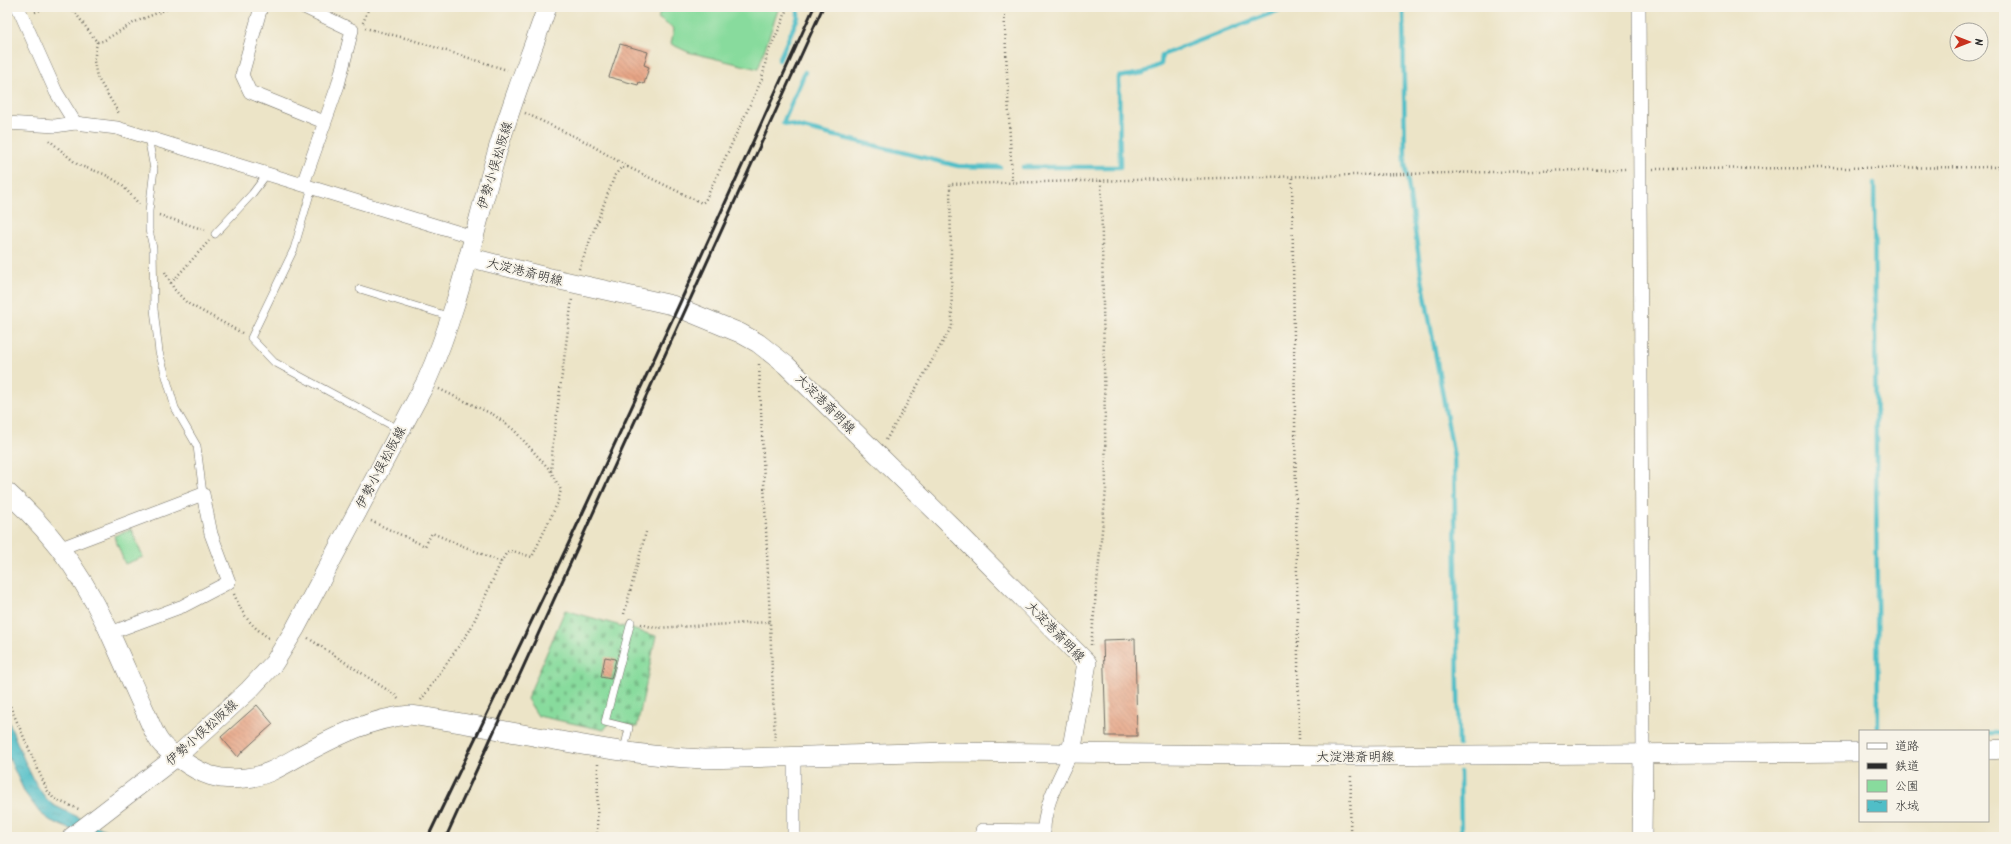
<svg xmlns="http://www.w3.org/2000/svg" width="2011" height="844" font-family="Kalam,'Klee One',sans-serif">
<defs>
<pattern id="cemetery-stones" width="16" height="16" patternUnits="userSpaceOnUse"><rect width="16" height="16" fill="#88db9d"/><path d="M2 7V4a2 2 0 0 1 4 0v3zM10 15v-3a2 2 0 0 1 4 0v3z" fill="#76bc87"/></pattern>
<pattern id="water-ripples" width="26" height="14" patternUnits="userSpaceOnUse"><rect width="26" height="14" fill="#50bec7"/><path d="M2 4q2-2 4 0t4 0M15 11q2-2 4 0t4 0" fill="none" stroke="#439ba2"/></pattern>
<pattern id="building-back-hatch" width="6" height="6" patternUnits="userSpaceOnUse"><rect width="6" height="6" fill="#e6a485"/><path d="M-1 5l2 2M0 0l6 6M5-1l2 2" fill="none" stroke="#bb866d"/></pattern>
</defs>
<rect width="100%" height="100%" fill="#f7f3e8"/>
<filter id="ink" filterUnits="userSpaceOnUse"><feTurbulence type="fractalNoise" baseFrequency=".025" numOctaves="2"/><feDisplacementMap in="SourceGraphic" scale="8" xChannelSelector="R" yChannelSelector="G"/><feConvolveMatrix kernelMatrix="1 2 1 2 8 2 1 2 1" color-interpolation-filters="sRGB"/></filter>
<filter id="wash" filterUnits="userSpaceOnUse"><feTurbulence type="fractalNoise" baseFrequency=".012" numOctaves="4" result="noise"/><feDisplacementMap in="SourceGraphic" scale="16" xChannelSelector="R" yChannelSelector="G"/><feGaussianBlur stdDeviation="0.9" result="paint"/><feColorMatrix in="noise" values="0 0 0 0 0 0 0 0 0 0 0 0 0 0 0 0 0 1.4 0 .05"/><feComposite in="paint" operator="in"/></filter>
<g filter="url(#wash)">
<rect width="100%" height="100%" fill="#ece4c7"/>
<g fill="#88db9d" stroke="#5a8364">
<path d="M662,7h117l-21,62 -70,-17 -17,-8 3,-15 -16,-11z"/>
<path d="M131,529l12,28 -18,7 -11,-28z"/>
</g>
<path fill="url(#cemetery-stones)" stroke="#5a8364" d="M565,610l91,26 -19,91 -26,-7 -7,10 -66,-14 -11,-17z"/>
<path fill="url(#water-ripples)" stroke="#3e7479" d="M7,718c11,25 25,70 46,87l67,32h-32l-37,-16 -11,-8 -15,-20 -18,-39z"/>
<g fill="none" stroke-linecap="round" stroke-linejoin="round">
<g stroke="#50bec7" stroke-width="4.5">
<path d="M1403,7l2,156 17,116 32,179 5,287"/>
<path d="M779,60l19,-43v-10"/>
<path d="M805,72l-22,51 175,43 42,1"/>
<path d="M1023,167h97l-1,-90 24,-4 18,-9 1,-9 125,-48"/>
<path d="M1874,183l4,548"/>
<path d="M1988,733h16"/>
<path d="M1460,772l1,65"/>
</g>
</g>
<g id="blocks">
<g fill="url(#building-back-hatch)">
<path d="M620,44l28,8 -4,13 5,2 -5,17 -5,-2 -1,3 -29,-8z"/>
<path d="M1135,639l2,97h-31l-3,-96z"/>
<path d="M605,657l11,2 -5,20 -10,-2z"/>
<path d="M257,705l16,19 -31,28 -4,5 -17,-20z"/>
</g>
</g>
</g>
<g filter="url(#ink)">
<use href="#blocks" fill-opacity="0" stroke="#6f6c62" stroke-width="1"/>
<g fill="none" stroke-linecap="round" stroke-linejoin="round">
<g stroke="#6f6c62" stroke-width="8">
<g id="lane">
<path d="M148,137l6,32 -5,42v19l4,18 1,61 5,43 16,56 22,38 6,48"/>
<path d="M312,187l-18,62 -43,89 23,24 126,68"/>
<path d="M215,234l37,-40 15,-20"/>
<path d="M360,289l91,28"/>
<path d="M624,750l5,-22 -24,-6 26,-100"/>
</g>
</g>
<g stroke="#6f6c62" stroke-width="14">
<g id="street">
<path d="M18,7l38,85 19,31"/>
<path d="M261,7l-19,68 8,17 74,30"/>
<path d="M1639,7l4,747"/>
<path d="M7,123l48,3 20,-3 42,5 356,109"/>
<path d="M303,184l35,-99 14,-55 -48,-23"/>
<path d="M61,548l142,-54 8,40 18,48 -46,24 -73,27"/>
<path d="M794,758v79"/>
<path d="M982,830l62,1"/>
<path d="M1044,837c-2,-30 15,-58 27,-84"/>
</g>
</g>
<g stroke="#6f6c62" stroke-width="20">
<g id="secondary">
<path d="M468,257l78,20 126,28 68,28 18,10 28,22 169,165 132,133 -16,90"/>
<path d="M7,492c52,46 84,96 111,159 9,20 17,39 26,58 5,11 9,23 16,33 5,7 13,12 20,17 22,16 38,22 65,19 21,-1 40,-14 58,-24 34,-18 68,-36 107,-39 98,13 194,40 294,44l245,-7 402,4 509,-4"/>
<path d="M1988,750l16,-1"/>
<path d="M72,837l104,-80 73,-67 25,-27 21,-34 131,-247c32,-71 48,-150 70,-226 14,-50 34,-99 51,-149"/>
<path d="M1642,837l1,-83"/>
</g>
</g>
<g stroke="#6f6c62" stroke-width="2.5" stroke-dasharray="1 3" stroke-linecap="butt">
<path d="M71,7l26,35 6,-1 32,-19 37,-15"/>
<path d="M781,7l5,2"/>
<path d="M1004,7l8,175"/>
<path d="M35,12l13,-5"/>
<path d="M363,23l6,-16"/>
<path d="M365,28l44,11 98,31"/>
<path d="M97,42l-3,19 3,16 23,38"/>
<path d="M525,113l61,29 42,25 74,36 3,-2 57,-122 5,-24 17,-37 3,-11"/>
<path d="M49,140l29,25 26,9 17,10 18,20"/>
<path d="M1653,169l351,-2"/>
<path d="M1292,178l7,561"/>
<path d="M159,215l46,15"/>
<path d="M579,269l36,-94 6,-7 7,-1"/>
<path d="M165,272l9,17 13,14 55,30"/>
<path d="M171,283l38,-42"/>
<path d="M759,364l16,376"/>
<path d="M439,389l55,26 20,15 37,41"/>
<path d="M886,440l66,-114 -2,-142 678,-15"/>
<path d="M371,521l54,25 7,-13 69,29"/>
<path d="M234,594c9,22 16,31 36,45"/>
<path d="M624,614l22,-82"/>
<path d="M641,624l14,4 115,-6"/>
<path d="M308,638l87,57 4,5"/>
<path d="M1091,645l15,-156 -5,-309"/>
<path d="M7,699l40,91 7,9 27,11"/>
<path d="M421,700l49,-70 31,-68 6,-10 6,-1 19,6 25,-53 4,-14 -10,-18 2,-30 19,-143"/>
<path d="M597,837l1,-73"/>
<path d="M1350,837l1,-64"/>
</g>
<use href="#lane" stroke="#fff" stroke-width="7"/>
<use href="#street" stroke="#fff" stroke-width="13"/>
<use href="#secondary" stroke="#fff" stroke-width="19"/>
<g stroke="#2b2b2b" stroke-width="3">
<path d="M428,837l138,-288 112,-242 136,-300"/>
<path d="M446,837l377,-830"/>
</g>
</g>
</g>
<g text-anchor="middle" stroke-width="4" stroke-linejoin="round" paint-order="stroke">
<g font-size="13" fill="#2b2b2b" stroke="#f7f3e8">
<text transform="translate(494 165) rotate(-73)" y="5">伊勢小俣松阪線</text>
<text transform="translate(525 271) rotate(14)" y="5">大淀港斎明線</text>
<text transform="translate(826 403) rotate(45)" y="5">大淀港斎明線</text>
<text transform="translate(380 467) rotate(-62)" y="5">伊勢小俣松阪線</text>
<text transform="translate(1056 631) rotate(46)" y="5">大淀港斎明線</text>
<text transform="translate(201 732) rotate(-42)" y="5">伊勢小俣松阪線</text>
<text x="1355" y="761">大淀港斎明線</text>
</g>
</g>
<rect width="2011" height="844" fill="none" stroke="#f7f3e8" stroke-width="24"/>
<rect x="1859" y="730" width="130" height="92" fill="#f7f3e8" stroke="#a5a39c"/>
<rect x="1867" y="743" width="20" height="6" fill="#ffffff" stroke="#a5a39c"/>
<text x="1895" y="750" font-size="12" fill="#2b2b2b">道路</text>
<rect x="1867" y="763" width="20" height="6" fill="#2b2b2b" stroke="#a5a39c"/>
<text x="1895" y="770" font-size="12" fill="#2b2b2b">鉄道</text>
<rect x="1867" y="780" width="20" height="12" fill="#88db9d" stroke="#a5a39c"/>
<text x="1895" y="790" font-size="12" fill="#2b2b2b">公園</text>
<rect x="1867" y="800" width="20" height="12" fill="url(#water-ripples)" stroke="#a5a39c"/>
<text x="1895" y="810" font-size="12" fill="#2b2b2b">水域</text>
<g transform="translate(1969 42) rotate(90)"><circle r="19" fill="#f7f3e8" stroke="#a5a39c"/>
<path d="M0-3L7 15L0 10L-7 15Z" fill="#c8321e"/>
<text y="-6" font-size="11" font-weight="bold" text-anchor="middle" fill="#2b2b2b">N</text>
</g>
</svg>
